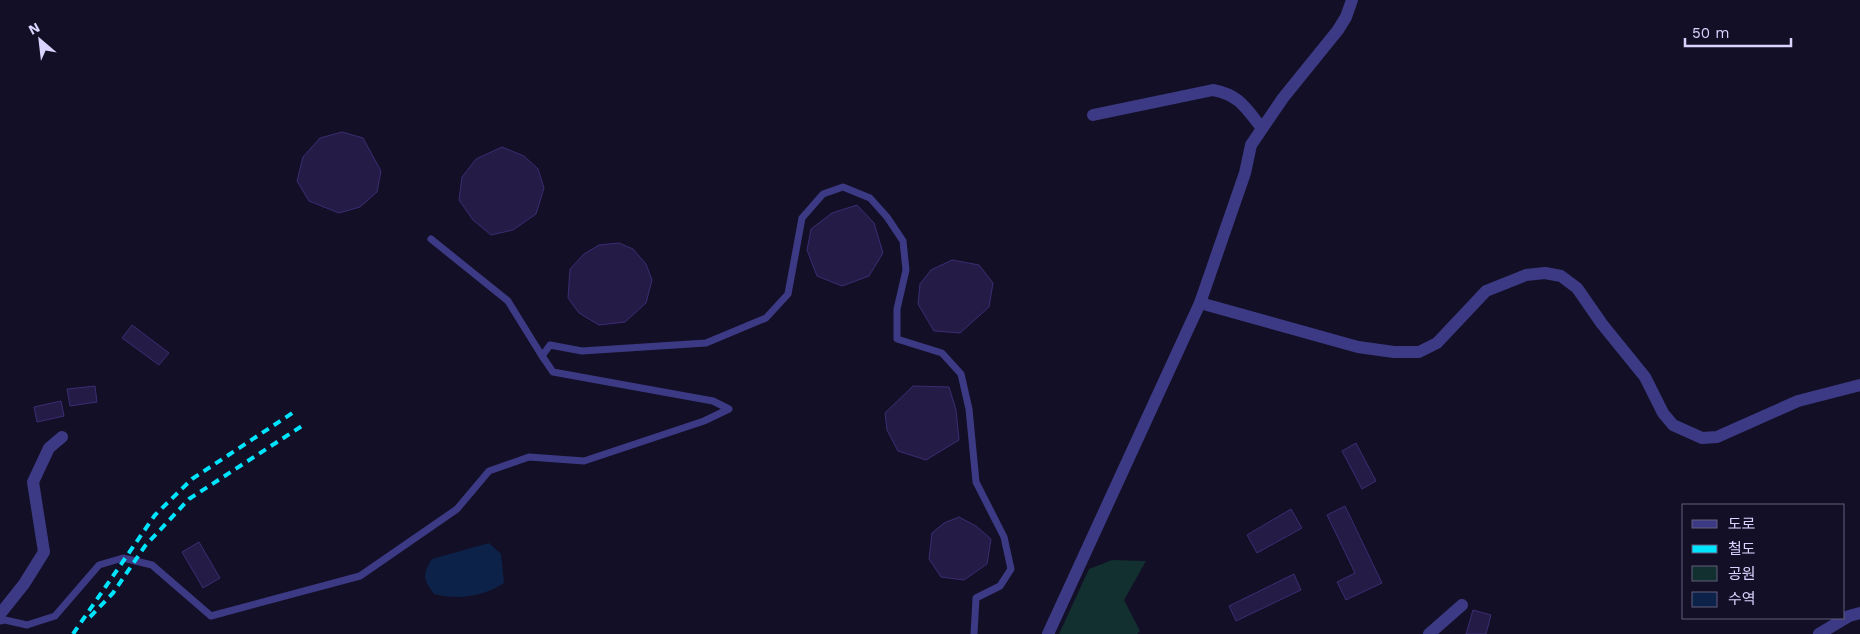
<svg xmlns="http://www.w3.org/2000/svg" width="1860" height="634" font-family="'Work Sans','Noto Sans KR',sans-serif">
<rect width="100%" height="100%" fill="#130f26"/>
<path fill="#12302f" d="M1112,560l34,1 -22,39 16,31 -3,3h-78l30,-65z"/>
<path fill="#0c2248" d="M489,543l12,11 3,29c-21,14 -46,17 -70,11 -11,-15 -12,-19 -2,-35z"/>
<g fill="#241b47" stroke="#3b2d73">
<path d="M342,132l21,6 18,33 -4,21 -17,15 -21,6 -30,-12 -12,-20 6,-24 17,-19z"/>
<path d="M502,147l22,9 14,13 6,19 -8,26 -23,16 -22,5 -18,-15 -14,-20 3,-23 14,-18z"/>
<path d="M857,205l17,18 9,30 -14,23 -27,10 -25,-10 -10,-26 4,-21 21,-16z"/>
<path d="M619,243l14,6 13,15 6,16 -6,23 -21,19 -26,3 -20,-12 -11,-15 2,-29 14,-15 15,-9z"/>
<path d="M952,260l27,5 14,18 -4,24 -29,26 -26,-2 -16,-27 2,-20 11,-14z"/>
<path d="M132,325l37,28 -10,12 -37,-27z"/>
<path d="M95,386l2,16 -27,4 -3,-17z"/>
<path d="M913,386l36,1 7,23 3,30 -33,20 -28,-9 -11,-21 -2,-17z"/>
<path d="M61,401l3,15 -27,6 -3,-15z"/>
<path d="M1356,443l20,38 -14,8 -20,-38z"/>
<path d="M1345,506l37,77 -36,17 -9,-18 18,-9 -28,-58z"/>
<path d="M1291,509l11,19 -45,25 -10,-18z"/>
<path d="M959,517l17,9 15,13 -4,25 -23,16 -23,-3 -12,-18 3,-26 12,-10z"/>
<path d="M199,542l21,36 -17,10 -21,-36z"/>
<path d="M1294,574l7,16 -65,31 -7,-15z"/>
<path d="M1473,610l18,5 -5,19h-20z"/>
</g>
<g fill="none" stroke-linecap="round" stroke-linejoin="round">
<g stroke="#3d3a85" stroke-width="7">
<path d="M431,239l77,62 34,55"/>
<path d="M0,621l5,-1 22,5 28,-9 44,-51 24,-7 29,7 59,51 149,-40 97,-67 32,-38 40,-14 55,4 120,-40 25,-12 -16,-8 -160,-29 -11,-16 8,-11 32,6 124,-8 60,-25 22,-24 14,-76 21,-24 20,-7 27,11 17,19 16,24 3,29 -9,39v30l45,14 19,21 8,35 7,73 28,55 7,32 -11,17 -24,12 -2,36"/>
</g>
<g stroke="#3d3a85" stroke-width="12">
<path d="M1093,115l120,-25c26,5 32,17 48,37"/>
<path d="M1200,303l158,44 36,5h25l18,-9 49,-52 40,-16 19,-2 16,3 16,12 25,36 43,53 18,36 10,12 29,13 15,-1 81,-36 62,-16"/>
<path d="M0,614l24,-30 20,-32 -11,-70 16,-34 13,-11"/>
<path d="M1048,634l152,-331 45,-130 6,-28 32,-47 55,-68 8,-13 6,-17"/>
<path d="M1429,634l33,-29"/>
<path d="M1819,634l30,-18 11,-3"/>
</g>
<g stroke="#00e5ff" stroke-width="4" stroke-dasharray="8 6" stroke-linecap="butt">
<path d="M90,617l23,-24 32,-47 44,-47 116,-75"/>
<path d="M73,634l82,-119 37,-36 105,-69"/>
</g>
</g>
<rect x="1682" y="504" width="162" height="115" fill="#130f26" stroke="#625e7d"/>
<rect x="1692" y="520" width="25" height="8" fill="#3d3a85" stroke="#625e7d"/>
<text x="1728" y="529" font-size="15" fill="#d9d4ff">도로</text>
<rect x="1692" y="545" width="25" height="8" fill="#00e5ff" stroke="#625e7d"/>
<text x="1728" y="554" font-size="15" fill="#d9d4ff">철도</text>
<rect x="1692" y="566" width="25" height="15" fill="#12302f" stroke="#625e7d"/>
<text x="1728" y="579" font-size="15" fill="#d9d4ff">공원</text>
<rect x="1692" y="592" width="25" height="15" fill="#0c2248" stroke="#625e7d"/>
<text x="1728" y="604" font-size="15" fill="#d9d4ff">수역</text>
<g transform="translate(40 40) rotate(332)" stroke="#130f26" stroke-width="4" paint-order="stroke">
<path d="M0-4L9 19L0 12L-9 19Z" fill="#d9d4ff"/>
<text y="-8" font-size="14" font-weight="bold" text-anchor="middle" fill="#d9d4ff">N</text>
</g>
<path d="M1685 38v8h106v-8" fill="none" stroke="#d9d4ff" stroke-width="2.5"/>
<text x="1692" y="38" font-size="15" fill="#d9d4ff" stroke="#130f26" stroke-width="4" paint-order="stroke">50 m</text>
</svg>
